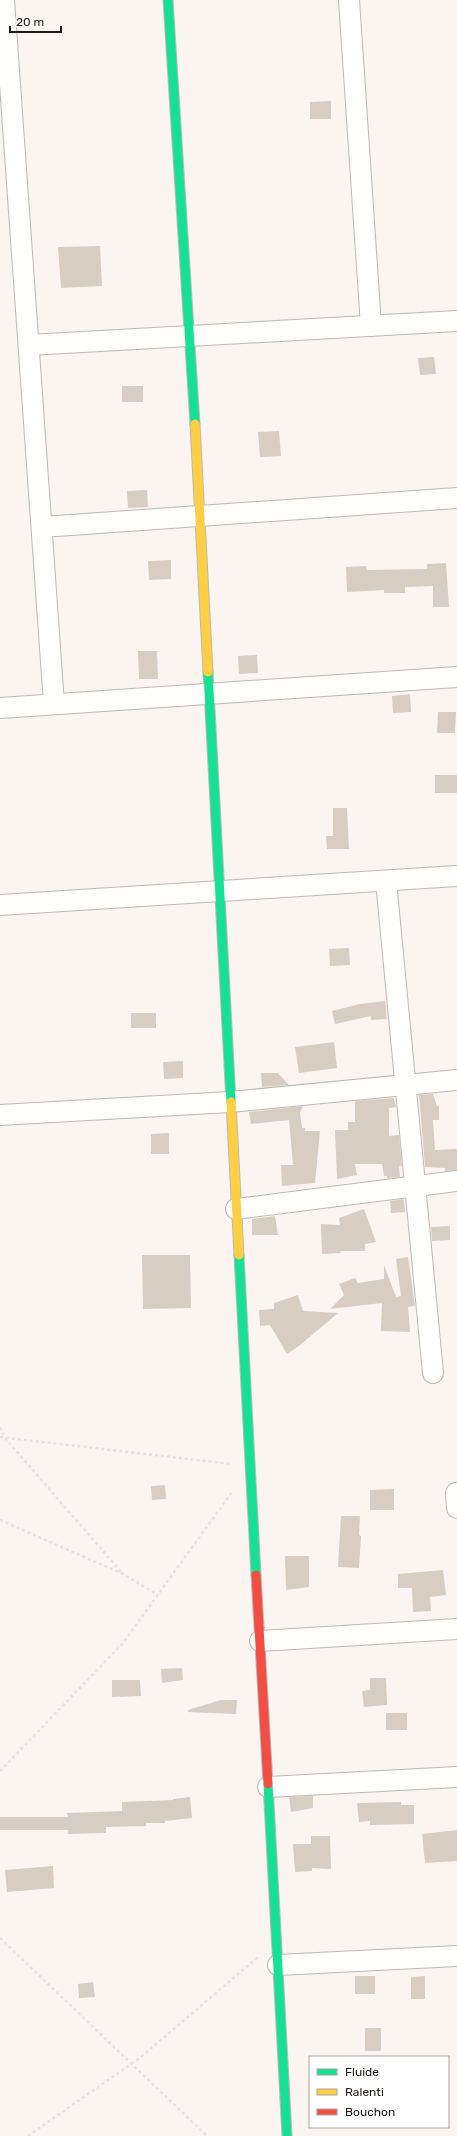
<svg xmlns="http://www.w3.org/2000/svg" width="457" height="2136" font-family="Rubik,sans-serif">
<rect width="100%" height="100%" fill="#faf5f0"/>
<g fill="#d8cdc2">
<path d="M331,101v18h-21v-17z"/>
<path d="M100,246l2,40 -41,2 -3,-41z"/>
<path d="M434,357l2,17 -16,1 -2,-17z"/>
<rect x="122" y="386" width="21" height="16"/>
<path d="M279,431l2,25 -21,1 -2,-25z"/>
<path d="M147,490l1,17 -20,1 -1,-17z"/>
<path d="M171,560v19l-22,1 -1,-19z"/>
<path d="M446,563l3,44h-16v-21l-28,1v6h-21v-3l-37,2 -1,-25 20,-1 1,4 60,-1v-5z"/>
<path d="M138,651h19l1,28h-19z"/>
<path d="M257,655l1,18 -19,1 -1,-18z"/>
<path d="M410,694l1,18 -18,1 -1,-17z"/>
<path d="M438,712h18l-1,21h-18z"/>
<rect x="435" y="775" width="22" height="18"/>
<path d="M333,808h14l2,41h-22l-1,-13h7z"/>
<path d="M349,948l1,17 -20,1 -1,-17z"/>
<path d="M385,1001l2,18 -16,1v-4l-36,8 -3,-13 28,-7z"/>
<rect x="131" y="1013" width="25" height="15"/>
<path d="M334,1042l3,26 -38,5 -4,-26z"/>
<path d="M183,1061v17l-19,1 -1,-17z"/>
<path d="M261,1073h17l11,12 -27,2z"/>
<path d="M433,1094l4,12h2v14h-6l2,30 22,-1v21l-12,1v-3l-20,-1 -6,-72z"/>
<path d="M394,1098l2,9 -7,1v28l10,-1 3,31h-3l1,11 -13,1v-2h-3l-2,-12h-27l2,11 -20,4 -2,-49h13v-8h7v-21z"/>
<path d="M303,1106l-3,7 2,15h3v3h15l-5,52 -33,3 -1,-21h12l-4,-45 -38,4 -2,-12z"/>
<path d="M169,1133v21h-18v-20z"/>
<path d="M404,1199l1,13 -14,1 -1,-12z"/>
<path d="M364,1209l12,33 -11,2v7h-25l1,2 -19,1 -1,-30 19,1 -1,-7z"/>
<path d="M275,1216l3,19h-26v-16z"/>
<path d="M450,1226v14l-18,1 -1,-14z"/>
<path d="M142,1255h48l1,53 -48,1z"/>
<path d="M408,1257l7,49 -7,1 2,25 -29,-1 1,-28 -52,6 14,-14 -5,-11 16,-6 3,5 26,-4v-14l12,32 5,-1 -5,-37z"/>
<path d="M298,1295l5,16 35,2 -39,33 -12,8 -17,-29 -10,1 -1,-16 15,-1v-6z"/>
<path d="M165,1485l1,14 -14,1 -1,-14z"/>
<path d="M394,1489v21h-24v-20z"/>
<path d="M341,1516h19l-1,19 2,1 -2,32 -21,-1z"/>
<path d="M285,1556h24v31l-23,3z"/>
<path d="M443,1570l3,25 -16,2 1,14 -18,1 -1,-24h-14v-14z"/>
<path d="M182,1668l1,12 -21,3 -1,-14z"/>
<path d="M370,1678h16l1,27 -23,2 -2,-16 8,-1z"/>
<path d="M112,1680h28l1,16 -29,1z"/>
<path d="M221,1700h16l-1,14 -48,-2v-2z"/>
<rect x="386" y="1713" width="21" height="17"/>
<path d="M313,1796v12l-22,4 -2,-15z"/>
<path d="M190,1797l2,21 -27,3v2h-19v3l-40,1v6l-38,1v-4h-68v-13h68l-1,-4 55,-2v-9l51,-2v-1z"/>
<path d="M401,1802v3h13v19l-44,1v-4l-11,1 -2,-19z"/>
<path d="M457,1830v31l-32,2 -3,-29z"/>
<path d="M311,1836h19l1,33 -19,-1v3l-17,1 -2,-28h18z"/>
<path d="M53,1866l1,22 -47,4 -2,-22z"/>
<rect x="355" y="1976" width="20" height="18"/>
<path d="M425,1976v23h-14v-22z"/>
<path d="M93,1982l2,15 -16,1 -1,-14z"/>
<rect x="365" y="2028" width="16" height="23"/>
</g>
<g fill="none" stroke-linecap="round" stroke-linejoin="round">
<g stroke="#bdb8b4" stroke-width="22">
<g id="street">
<path d="M4,0l50,704"/>
<path d="M349,0l22,326"/>
<path d="M29,345l428,-24"/>
<path d="M42,527l415,-29"/>
<path d="M0,708l457,-31"/>
<path d="M386,881l47,492"/>
<path d="M0,905l457,-29"/>
<path d="M0,1115l230,-13 227,-22"/>
<path d="M236,1209l221,-28"/>
<path d="M456,1493l1,15"/>
<path d="M260,1641l197,-12"/>
<path d="M268,1787l189,-10"/>
<path d="M278,1965l179,-9"/>
</g>
</g>
<g stroke="#bdb8b4" stroke-width="11">
<g id="fast">
<path d="M168,0l27,424"/>
<path d="M208,672l23,430"/>
<path d="M239,1255l17,320"/>
<path d="M268,1784l19,352"/>
</g>
</g>
<g stroke="#bdb8b4" stroke-width="11">
<g id="slow">
<path d="M195,424l13,248"/>
<path d="M231,1102l8,153"/>
</g>
</g>
<g stroke="#bdb8b4" stroke-width="11">
<path id="jam" d="M256,1575l12,209"/>
</g>
<g stroke="#e4e2e1" stroke-width="2.5" stroke-dasharray="3 3" stroke-linecap="butt">
<path d="M0,1427l5,11 118,136"/>
<path d="M0,1437l231,27"/>
<path d="M0,1520l123,54 35,21"/>
<path d="M0,1771l123,-128 109,-151"/>
<path d="M0,1938l207,198"/>
<path d="M28,2136l113,-79 117,-100"/>
</g>
<use href="#street" stroke="#fefefd" stroke-width="20"/>
<use href="#fast" stroke="#16e098" stroke-width="9"/>
<use href="#slow" stroke="#ffcf43" stroke-width="9"/>
<use href="#jam" stroke="#f24e42" stroke-width="9"/>
</g>
<rect x="309" y="2056" width="140" height="72" fill="#ffffff" stroke="#a5a3a1"/>
<rect x="317" y="2069" width="20" height="6" fill="#16e098" stroke="#a5a3a1"/>
<text x="345" y="2076" font-size="12" fill="#1e1914">Fluide</text>
<rect x="317" y="2089" width="20" height="6" fill="#ffcf43" stroke="#a5a3a1"/>
<text x="345" y="2096" font-size="12" fill="#1e1914">Ralenti</text>
<rect x="317" y="2109" width="20" height="6" fill="#f24e42" stroke="#a5a3a1"/>
<text x="345" y="2116" font-size="12" fill="#1e1914">Bouchon</text>
<path d="M10 26v6h51v-6" fill="none" stroke="#1e1914" stroke-width="2"/>
<text x="16" y="26" font-size="12" fill="#1e1914" stroke="#ffffff" stroke-width="3" paint-order="stroke">20 m</text>
</svg>
